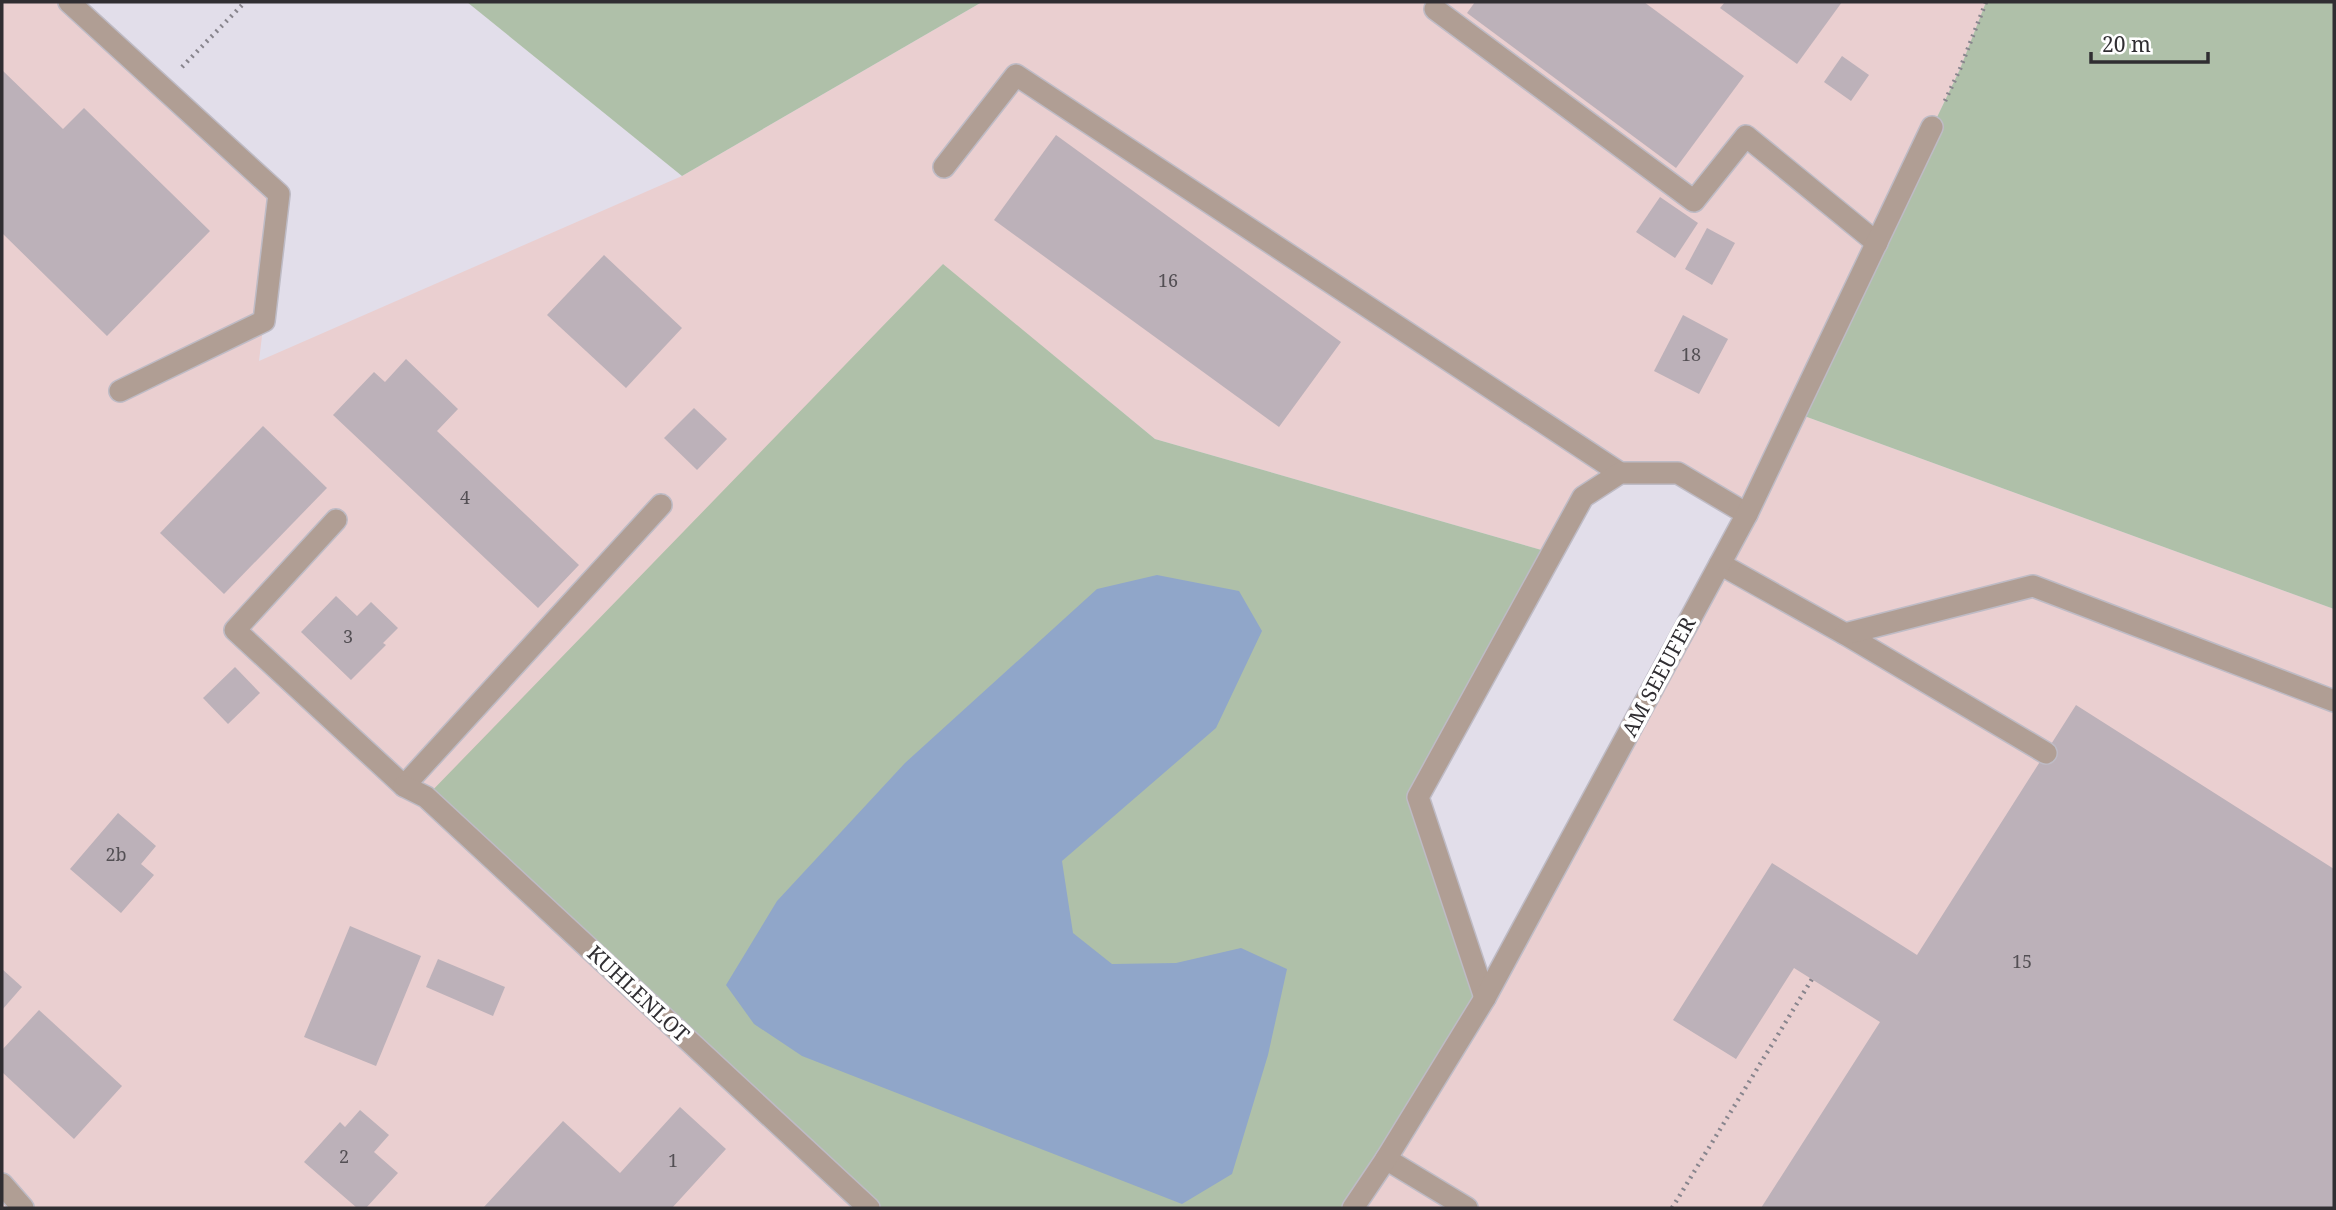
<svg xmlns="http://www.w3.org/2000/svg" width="2336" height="1210" font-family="'Noto Serif',serif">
<rect width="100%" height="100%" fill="#e2deea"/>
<path fill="#eacfd0" d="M2,2h67l210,192 -20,167 423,-185 300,-174h1004l-26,67 -164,344 538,196v599h-981l33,-49 361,-645 -69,-41h-58l-37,24 -31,56 -397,-114 -213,-175 -73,944h-867z"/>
<g fill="#afc0a9">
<path d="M467,2h515l-300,174z"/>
<path d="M1986,2h348v607l-538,-196 164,-344z"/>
<path d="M943,264l212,175 397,114 -134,244 67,201 -132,210h-484l-443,-411z"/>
</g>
<path fill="#90a6c9" d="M1157,575l82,16 23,40 -46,97 -154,133 11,72 39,31 64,-1 65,-15 46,21 -19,86 -36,119 -50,30 -380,-148 -48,-32 -28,-39 51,-84 128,-138 192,-174z"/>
<g fill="#bcb1b9">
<path d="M1475,2h169l100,74 -68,92 -209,-155z"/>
<path d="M1725,2h117l-45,62 -77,-56z"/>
<path d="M1842,56l27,19 -18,26 -27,-19z"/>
<path d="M2,70l61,59 21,-21 126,123 -103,105 -105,-103z"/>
<path d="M1056,135l285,207 -62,85 -285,-207z"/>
<path d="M1660,197l38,26 -23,35 -39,-26z"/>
<path d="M1707,228l28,15 -23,42 -27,-16z"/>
<path d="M604,255l78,73 -56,60 -79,-73z"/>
<path d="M1683,315l45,24 -29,55 -45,-23z"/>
<path d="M406,359l52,50 -21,22 142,134 -41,43 -205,-193 41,-43 11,10z"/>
<path d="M694,408l33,31 -30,31 -33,-32z"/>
<path d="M263,426l64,62 -103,106 -64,-61z"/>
<path d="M336,596l21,20 14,-14 27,26 -15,15 3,2 -35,35 -50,-48z"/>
<path d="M235,667l25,26 -32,31 -25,-26z"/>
<path d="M2076,705l258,164v339h-573l119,-186 -86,-54 -58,91 -63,-39 99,-157 145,92z"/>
<path d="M118,813l38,33 -15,18 13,11 -33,38 -51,-44z"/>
<path d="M350,926l71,30 -45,110 -72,-29z"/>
<path d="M438,959l67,28 -12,29 -67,-29z"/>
<path d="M2,969l20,18 -20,23z"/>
<path d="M39,1010l83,76 -48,53 -72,-67v-22z"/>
<path d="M680,1107l46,42 -54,59h-189l80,-87 57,52z"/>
<path d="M360,1110l29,25 -15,17 24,21 -32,35h-9l-53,-46 36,-40 5,5z"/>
</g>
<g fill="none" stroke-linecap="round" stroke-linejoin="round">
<g stroke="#bebbc5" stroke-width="24">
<g id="minor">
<path d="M69,2l210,192 -15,127 -144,70"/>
<path d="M1435,9l259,192 52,-65 131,107"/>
<path d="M944,167l72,-92 604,398"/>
<path d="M336,520l-101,110 169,156 257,-281"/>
<path d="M1720,564l125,70 201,119"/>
<path d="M1845,634l188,-48 301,115"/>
<path d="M404,786l22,11 443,411"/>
<path d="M1485,998l-67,-201 165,-300 37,-24h58l69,41"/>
<path d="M1386,1159l81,49"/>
<path d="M2,1184l21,24"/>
<path d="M1353,1208l33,-49 99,-161 262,-484 185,-387"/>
</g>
</g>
<g stroke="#88858d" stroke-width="4.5" stroke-dasharray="2 5" stroke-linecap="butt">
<path d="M182,67l63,-65"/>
<path d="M1945,101l15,-32 26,-67"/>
<path d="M1672,1208l140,-229"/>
</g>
<use href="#minor" stroke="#b09e94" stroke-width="21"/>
</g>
<g text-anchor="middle" stroke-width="7" stroke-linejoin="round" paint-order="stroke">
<g font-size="18" fill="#534f54">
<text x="1168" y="287">16</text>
<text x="1691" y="361">18</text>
<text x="465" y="504">4</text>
<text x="348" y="643">3</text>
<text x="116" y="861">2b</text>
<text x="2022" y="968">15</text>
<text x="344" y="1163">2</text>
<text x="673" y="1167">1</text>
</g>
<g font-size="21" fill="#302e32" stroke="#fff">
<text transform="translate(1659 677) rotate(-62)" y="7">AM SEEUFER</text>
<text transform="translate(638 994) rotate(43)" y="7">KUHLENLOT</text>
</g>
</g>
<rect width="2336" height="1210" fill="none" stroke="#302e32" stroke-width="7"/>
<path d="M2091 52v10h117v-10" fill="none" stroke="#302e32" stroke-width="3.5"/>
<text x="2102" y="52" font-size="21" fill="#302e32" stroke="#ffffff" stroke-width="5" paint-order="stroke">20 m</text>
</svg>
